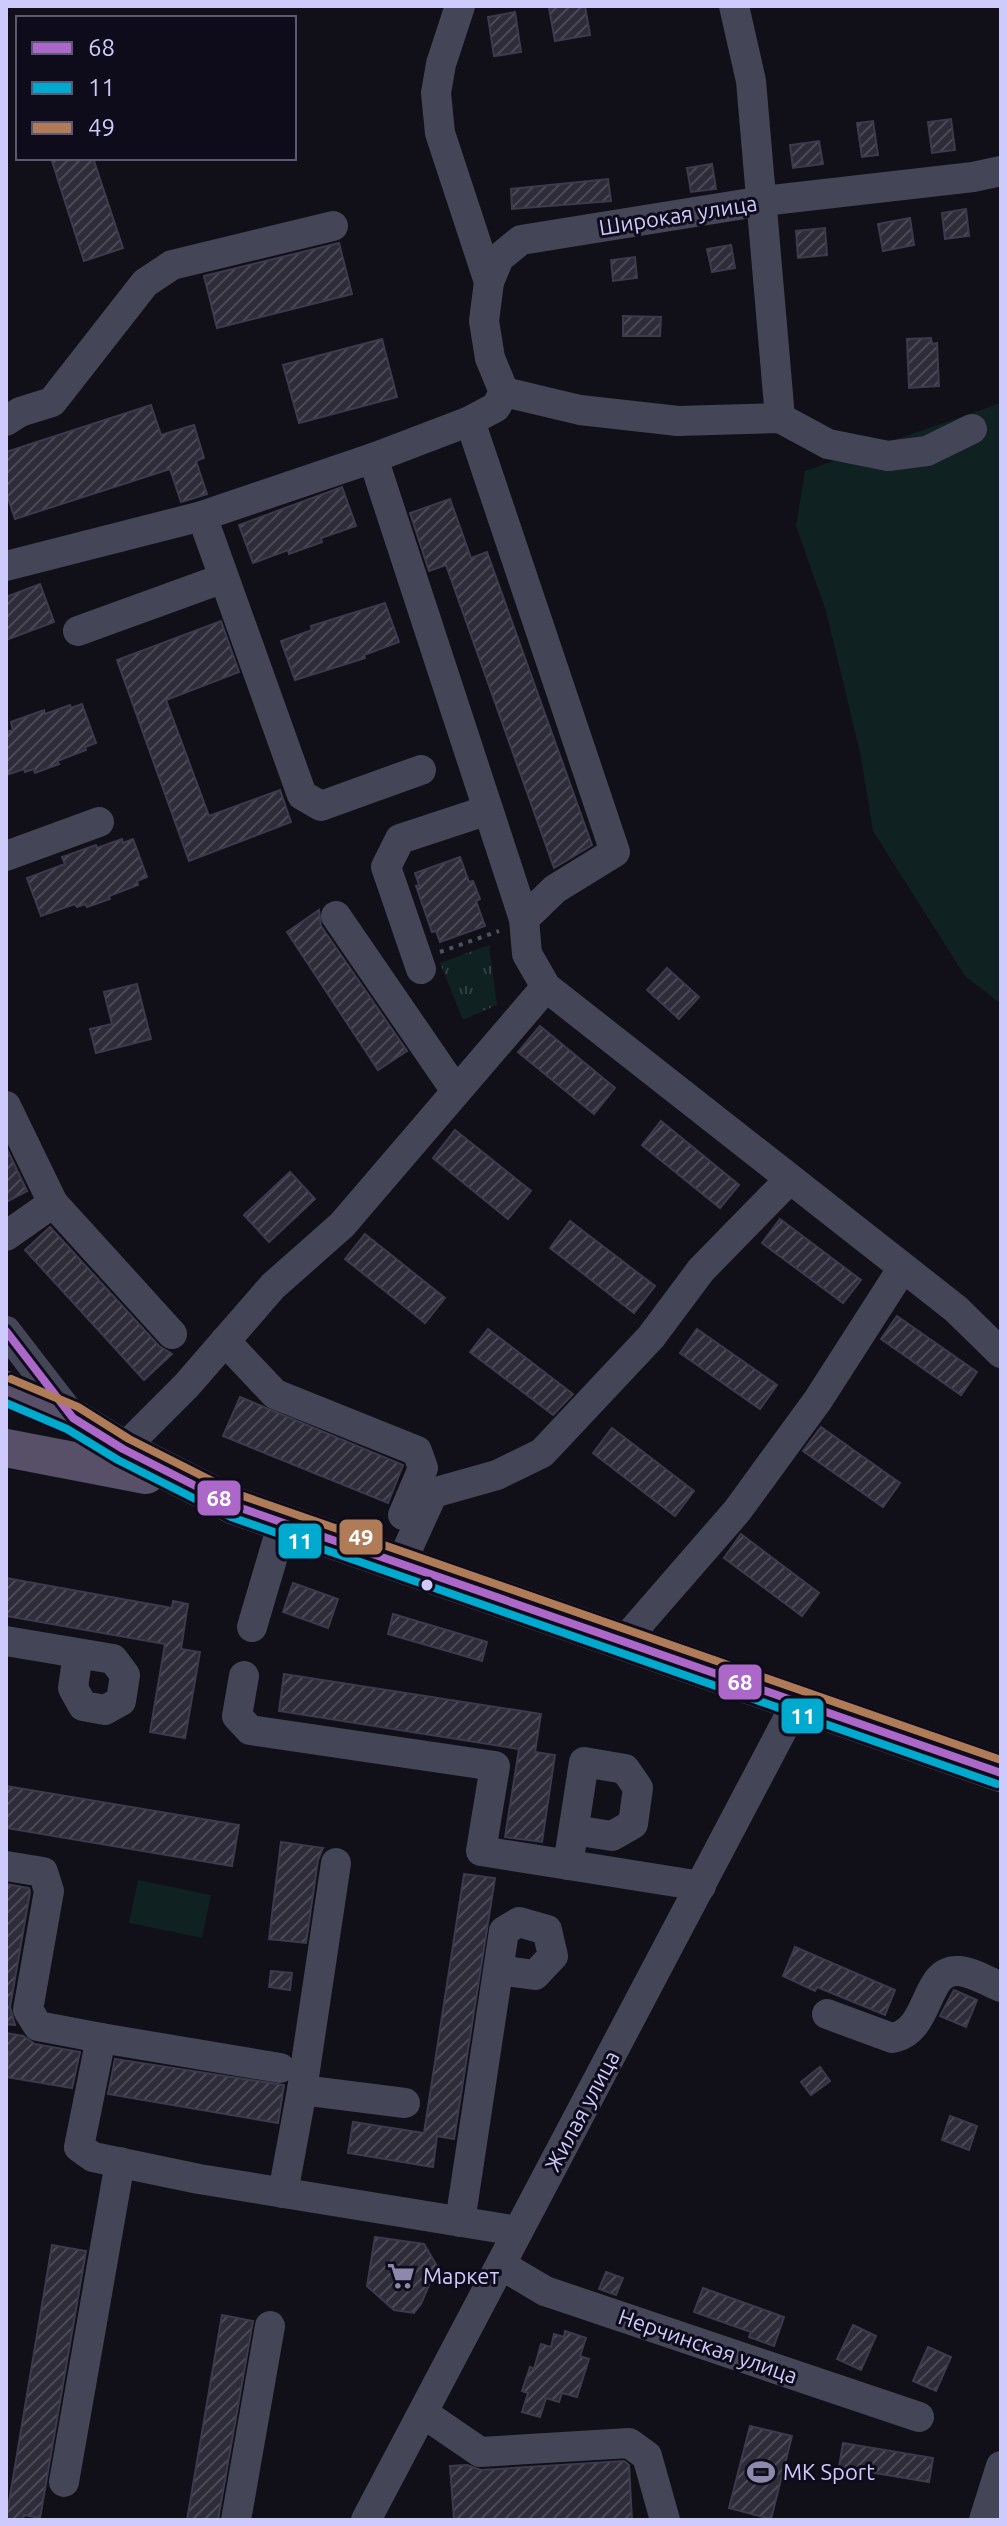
<svg xmlns="http://www.w3.org/2000/svg" width="1007" height="2526" font-family="Ubuntu,sans-serif">
<defs>
<pattern id="park-tufts" width="24" height="20" patternUnits="userSpaceOnUse" patternTransform="scale(2)"><rect width="24" height="20" fill="#102122"/><path d="M3 7l-1-3M5 7V3M7 7l1-3M15 17l-1-3M17 17v-4M19 17l1-3" fill="none" stroke="#324043"/></pattern>
<pattern id="building-hatch" width="6" height="6" patternUnits="userSpaceOnUse" patternTransform="scale(2)"><rect width="6" height="6" fill="#2f2c3a"/><path d="M-1 1l2-2M0 6l6-6M5 7l2-2" fill="none" stroke="#4c4957"/></pattern>
</defs>
<rect width="100%" height="100%" fill="#111018"/>
<g fill="#102122">
<path d="M1001,403v601l-36,-28 -92,-145 -12,-74 -35,-146 -30,-85 9,-55z"/>
<path d="M138,1880l73,15 -9,43 -73,-15z"/>
</g>
<path fill="url(#park-tufts)" d="M489,945l8,60 -34,15 -23,-57z"/>
<g fill="url(#building-hatch)" stroke="#3c3a4c" stroke-width="2">
<path d="M564,6h21l5,29 -35,6 -6,-33z"/>
<path d="M515,12l6,40 -27,4 -6,-39z"/>
<path d="M951,119l4,31 -23,3 -4,-31z"/>
<path d="M873,121l5,34 -16,2 -5,-34z"/>
<path d="M819,141l4,23 -30,4 -3,-23z"/>
<path d="M51,158h42l30,90 -39,13z"/>
<path d="M712,164l4,25 -25,3 -4,-24z"/>
<path d="M608,179l3,22 -99,8 -1,-20z"/>
<path d="M966,209l3,27 -24,3 -3,-26z"/>
<path d="M910,218l4,27 -31,6 -5,-27z"/>
<path d="M825,228l2,27 -29,3 -2,-27z"/>
<path d="M339,243l13,51 -135,34 -13,-52z"/>
<path d="M731,245l4,23 -23,4 -5,-23z"/>
<path d="M635,257l2,21 -24,3 -2,-21z"/>
<path d="M623,316l38,1 -1,19h-37z"/>
<path d="M931,338l1,6 5,-1 2,43 -30,2 -2,-49z"/>
<path d="M382,339l15,58 -98,26 -16,-58z"/>
<path d="M151,405l10,30 33,-10 10,33 -8,3 11,33 -26,8 -11,-33 -155,50 -9,-27v-40z"/>
<path d="M342,487l14,39 -35,12 1,4 -33,12 -1,-4 -35,13 -14,-38z"/>
<path d="M450,499l21,59 16,-6 105,293 -38,23 -108,-303 -17,6 -19,-58z"/>
<path d="M40,584l14,38 -48,18v-43z"/>
<path d="M385,603l14,39 -35,13 1,3 -70,22 -14,-39 31,-11 -1,-4z"/>
<path d="M221,621l18,51 -73,28 43,116 71,-26 11,32 -102,39 -72,-201z"/>
<path d="M82,704l14,39 -11,4 1,3 -29,11 2,3 -24,9 -1,-4 -9,3 -1,-3 -18,6v-43l7,-2 -2,-8 33,-12 1,4 25,-9 1,3z"/>
<path d="M122,839l1,4 10,-4 14,38 -10,4 1,4 -29,11 1,3 -23,8 -2,-3 -8,3 -2,-3 -34,12 -14,-38 38,-14 -3,-7 34,-12 1,3z"/>
<path d="M460,857l9,25 4,-1 7,18 -4,2 9,25 -45,16 -4,-11 -4,1 -16,-46 3,-1 -4,-12z"/>
<path d="M319,910l2,16 86,125 -29,19 -91,-138z"/>
<path d="M667,968l32,29 -20,22 -32,-29z"/>
<path d="M137,984l14,55 -55,14 -6,-24 22,-5 -8,-32z"/>
<path d="M540,1026l75,62 -21,26 -76,-62z"/>
<path d="M661,1121l78,64 -19,23 -78,-63z"/>
<path d="M455,1130l76,61 -23,28 -75,-61z"/>
<path d="M6,1147l21,44 -21,11z"/>
<path d="M290,1172l25,27 -46,43 -25,-27z"/>
<path d="M780,1219l81,61 -18,23 -81,-60z"/>
<path d="M570,1221l85,65 -21,27 -84,-65z"/>
<path d="M50,1227l109,119 13,8 -28,26 -119,-130z"/>
<path d="M365,1234l80,64 -20,25 -80,-64z"/>
<path d="M897,1316l80,56 -16,23 -80,-56z"/>
<path d="M488,1329l85,65 -20,21 -83,-63z"/>
<path d="M697,1329l80,56 -17,24 -80,-56z"/>
<path d="M240,1397l163,68 -15,38 -165,-67z"/>
<path d="M821,1427l79,56 -17,24 -80,-56z"/>
<path d="M612,1428l82,63 -19,25 -82,-63z"/>
<path d="M741,1534l78,59 -17,23 -78,-58z"/>
<path d="M6,1578l166,30 1,-7 15,3 -7,45 19,3 -15,86 -35,-6 15,-88 -159,-28z"/>
<path d="M293,1583l45,16 -10,29 -45,-16z"/>
<path d="M393,1614l94,28 -5,19 -94,-27z"/>
<path d="M284,1674l257,40 -6,38 20,3 -13,87 -37,-5 14,-88 -240,-38z"/>
<path d="M6,1786l233,39 -7,41 -226,-38z"/>
<path d="M281,1842l42,6 -5,12 -12,83 -37,-4z"/>
<path d="M464,1874l31,4 -41,261 -17,-3 -4,31 -85,-14 5,-31 71,11z"/>
<path d="M6,1884l23,4 1,4 -20,115 5,18 -9,-1z"/>
<path d="M795,1947l100,43 -10,25 -68,-28 -2,4 -32,-15z"/>
<path d="M271,1971l21,2 -2,17 -21,-3z"/>
<path d="M954,1990l23,10 -11,27 -26,-11z"/>
<path d="M6,2033l17,3 12,8 45,8 -8,36 -66,-11 3,-25h-3z"/>
<path d="M115,2059l169,26 -6,38 -170,-29z"/>
<path d="M820,2067l10,14 -19,14 -10,-13z"/>
<path d="M950,2116l27,10 -8,24 -27,-10z"/>
<path d="M375,2237l49,7 13,22 -16,38 -7,9 -20,-3 -27,-24z"/>
<path d="M52,2245l34,6 -46,267 -16,-3 -1,5h-17z"/>
<path d="M606,2272l17,6 -7,17 -17,-6z"/>
<path d="M703,2288l81,29 -10,29 -25,-9 2,-5 -57,-20z"/>
<path d="M222,2315l31,6 -35,199h-31z"/>
<path d="M853,2325l23,11 -15,34 -24,-11z"/>
<path d="M565,2331l21,7 -6,18 9,3 -12,38 -15,-4 -3,9 -13,-4 -6,19 -18,-5 6,-19 -6,-2 8,-24 4,2 7,-25 10,3 3,-13 10,3z"/>
<path d="M928,2347l23,10 -15,34 -23,-10z"/>
<path d="M750,2426l42,10 -21,83 -42,-11z"/>
<path d="M843,2443l90,15 -4,24 -90,-15z"/>
<path d="M624,2461l5,4 3,55h-178l-4,-54 17,-1 14,5z"/>
</g>
<g fill="none" stroke-linecap="round" stroke-linejoin="round">
<path stroke="#47555f" stroke-width="4" stroke-dasharray="4 6" stroke-linecap="butt" d="M440,952l59,-21"/>
<g stroke="#454558" stroke-width="30">
<path d="M460,6l-19,58 -5,29 4,40 49,149"/>
<path d="M734,6l17,75 29,337"/>
<path d="M504,392l-14,-34 -6,-37 5,-39 10,-24 22,-18 242,-39 210,-24 28,-6"/>
<path d="M504,392l76,18 98,11 102,-3 48,26 60,12 39,-5 45,-22"/>
<path d="M6,421l14,-9 32,-10 93,-119 27,-18 161,-39"/>
<path d="M470,421l145,431 -60,37 -31,30 3,35 19,33 410,322 45,44"/>
<path d="M373,458l151,461"/>
<path d="M202,516l100,279 19,11 100,-36"/>
<path d="M6,566l196,-50 171,-58 97,-37 26,-14 8,-15"/>
<path d="M78,631l146,-53"/>
<path d="M6,856l93,-34"/>
<path d="M336,916l120,175"/>
<path d="M421,969l-35,-102 14,-28 88,-29"/>
<path d="M6,1106l47,97 119,131"/>
<path d="M6,1236l47,-33"/>
<path d="M6,1331l67,87"/>
<path d="M225,1341l50,53 142,57 6,17 -20,47"/>
<path d="M123,1449l63,-63 87,-100 69,-61 204,-238"/>
<path d="M401,1563l32,-70 64,-18 45,-22 109,-116 50,-67 88,-90"/>
<path d="M252,1627l31,-105"/>
<path d="M6,1641l107,18 12,16 -4,26 -16,9 -22,-4 -10,-18 5,-35"/>
<path d="M624,1641l113,-130 81,-111 84,-131"/>
<path d="M244,1676l-7,40 13,14 245,36 -14,85 220,35"/>
<path d="M568,1865l16,-103 41,7 13,19 -5,36 -21,12 -38,-6"/>
<path d="M6,1866l37,6 6,19 -21,119 10,16 63,12"/>
<path d="M827,2014l65,24c40,-7 31,-70 67,-67 14,1 29,11 42,16"/>
<path d="M280,2068l-179,-30 -22,109 14,10 106,22 319,52"/>
<path d="M302,2090l103,13"/>
<path d="M283,2193l19,-103 34,-227"/>
<path d="M460,2222l44,-291 15,-9 28,8 6,26 -18,19 -37,-5"/>
<path d="M501,2265l44,26 374,126"/>
<path d="M423,2413l57,39 149,-9 18,13 18,64"/>
<path d="M64,2482l56,-320"/>
<path d="M236,2520l34,-194"/>
<path d="M366,2520l431,-818"/>
<path d="M984,2520l17,-54"/>
</g>
<g stroke="#584f69" stroke-width="38">
<path d="M6,1390l67,28 50,31 112,57 766,267"/>
<path d="M6,1448l140,27"/>
</g>
<g stroke="#0e0c1b" stroke-width="14">
<path id="bus-1" d="M6,1331l67,87 50,31 112,57 766,267"/>
</g>
<g stroke="#0e0c1b" stroke-width="14">
<path id="bus-2" d="M6,1403l61,26 51,31 113,57 766,267"/>
</g>
<g stroke="#0e0c1b" stroke-width="14">
<path id="bus-3" d="M11,1379l67,28 51,32 111,56 761,265"/>
</g>
<use href="#bus-1" stroke="#ac68c9" stroke-width="8"/>
<use href="#bus-2" stroke="#00a9ce" stroke-width="8"/>
<use href="#bus-3" stroke="#b07c57" stroke-width="8"/>
</g>
<defs>
<g id="supermarket-bare" transform="scale(2.16)"><path d="M-6-5.5h2.5l.6 2H6L4.5 2H-2.5L-4.4-4H-6ZM-1.5 3.2a1.3 1.3 0 1 0 .1 0ZM3 3.2a1.3 1.3 0 1 0 .1 0Z" fill="#8c89ac" stroke="#0e0c1b" stroke-width="2.5" paint-order="stroke"/></g>
<g id="stadium-bare" transform="scale(2.16)"><path d="M0-5a6.5 5 0 1 0 0 10a6.5 5 0 1 0 0-10ZM-3.5-1.8h7v3.6h-7Z" fill="#8c89ac" stroke="#0e0c1b" stroke-width="2.5" paint-order="stroke"/></g>
</defs>
<g fill-rule="evenodd">
<use href="#supermarket-bare" x="401" y="2276"/>
<use href="#stadium-bare" x="761" y="2472"/>
</g>
<circle fill="#cecafb" stroke="#0e0c1b" stroke-width="3" cx="427" cy="1585" r="7"/>
<g text-anchor="middle" stroke-width="6" stroke-linejoin="round" paint-order="stroke">
<g font-size="22" fill="#cecafb" stroke="#0e0c1b">
<text transform="translate(678 215) rotate(-9)" y="8">Широкая улица</text>
<text transform="translate(582 2111) rotate(-62)" y="8">Жилая улица</text>
<text transform="translate(708 2346) rotate(19)" y="8">Нерчинская улица</text>
</g>
<g font-size="22" fill="#cecafb" stroke="#0e0c1b" text-anchor="start">
<text x="423" y="2284">Маркет</text>
<text x="783" y="2480">MK Sport</text>
</g>
</g>
<g stroke="#0e0c1b" stroke-width="3">
<rect x="196" y="1479" width="46" height="38" rx="8" fill="#ac68c9"/>
<rect x="338" y="1518" width="46" height="38" rx="8" fill="#b07c57"/>
<rect x="277" y="1522" width="46" height="38" rx="8" fill="#00a9ce"/>
<rect x="717" y="1663" width="46" height="38" rx="8" fill="#ac68c9"/>
<rect x="780" y="1697" width="45" height="38" rx="8" fill="#00a9ce"/>
</g>
<g font-size="22" text-anchor="middle" font-weight="bold" fill="#fff">
<text x="219" y="1506">68</text>
<text x="361" y="1545">49</text>
<text x="300" y="1549">11</text>
<text x="740" y="1690">68</text>
<text x="803" y="1724">11</text>
</g>
<rect width="1007" height="2526" fill="none" stroke="#cecafb" stroke-width="16"/>
<rect x="16" y="16" width="280" height="144" fill="#0e0c1b" stroke="#5b5875" stroke-width="2"/>
<rect x="32" y="42" width="40" height="12" fill="#ac68c9" stroke="#5b5875" stroke-width="2"/>
<text x="88" y="56" font-size="24" fill="#cecafb">68</text>
<rect x="32" y="82" width="40" height="12" fill="#00a9ce" stroke="#5b5875" stroke-width="2"/>
<text x="88" y="96" font-size="24" fill="#cecafb">11</text>
<rect x="32" y="122" width="40" height="12" fill="#b07c57" stroke="#5b5875" stroke-width="2"/>
<text x="88" y="136" font-size="24" fill="#cecafb">49</text>
</svg>
